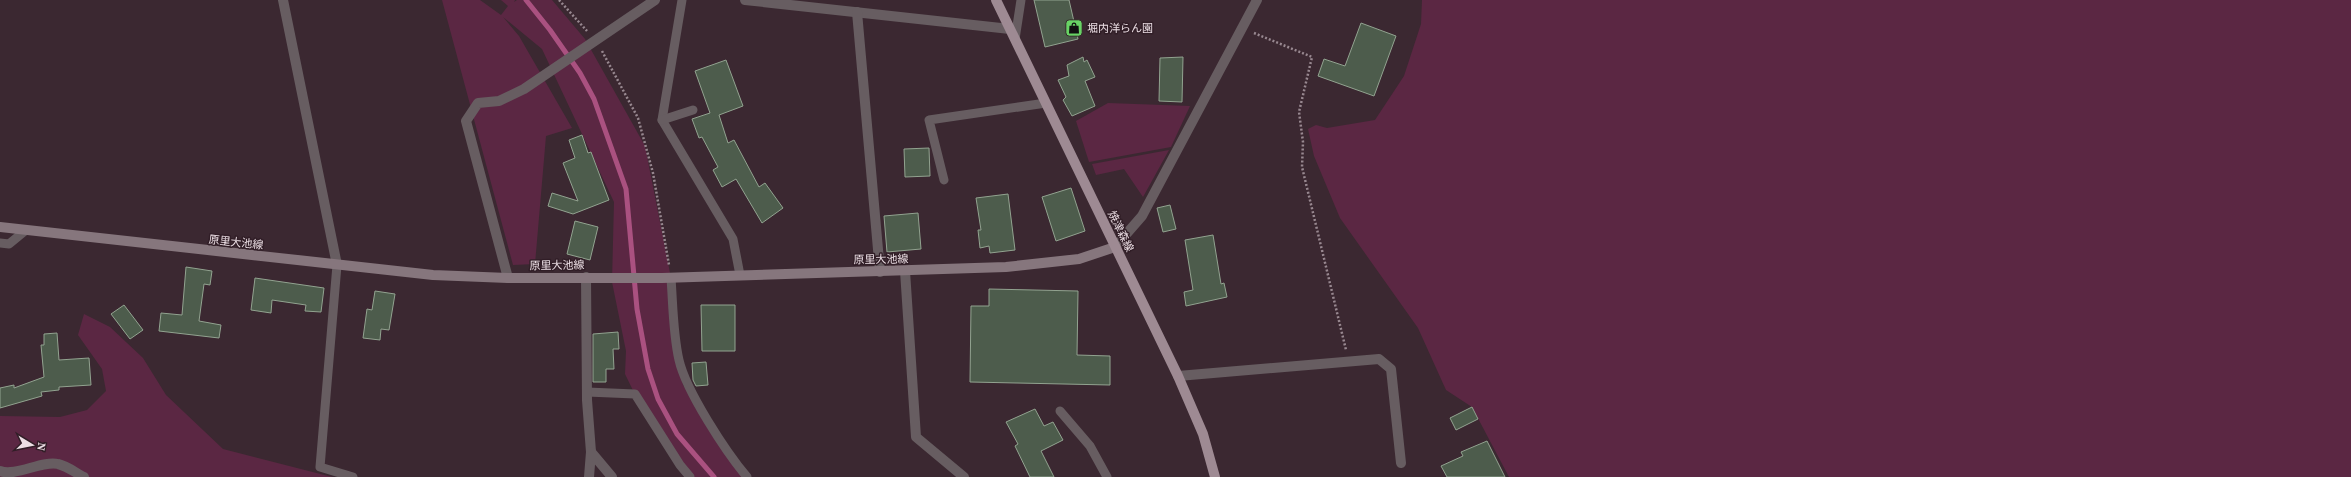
<svg xmlns="http://www.w3.org/2000/svg" width="2351" height="477" viewBox="0 0 2351 477" font-family="'Source Serif 4','Noto Sans JP',serif">
<rect width="100%" height="100%" fill="#3b2831"/>
<g fill="#5b2743">
<polygon points="442,0 480,0 501,15 508,6 501,0 515,0 514,2 517,0 552,0 585,39 645,146 670,273 683,385 749,477 690,477 646,417 625,374 626,351 612,282 614,202 542,49 503,17 519,36 572,128 546,136 535,264 513,265"/>
<polygon points="1422,0 2351,0 2351,477 1509,477 1472,407 1446,390 1418,328 1340,218 1314,156 1308,129 1316,125 1327,128 1375,120 1404,76 1421,24"/>
<polygon points="1108,103 1190,106 1171,147 1089,162 1076,121"/>
<polygon points="1169,150 1143,197 1124,169 1096,175 1092,164"/>
<polygon points="84,314 110,327 143,358 166,395 223,449 332,477 0,477 0,416 60,417 87,410 106,391 102,369 78,335"/>
</g>
<g fill="none" stroke-linecap="round" stroke-linejoin="round">
<polyline stroke="#aa5180" stroke-width="5" points="526,0 550,30 580,73 594,99 626,189 637,309 648,369 658,399 677,434 714,477"/>
</g>
<g fill="#4d5c4c" stroke="#92a390">
<polygon points="1034,0 1069,0 1078,39 1045,47"/>
<polygon points="1361,23 1396,36 1374,96 1318,76 1324,59 1345,66"/>
<polygon points="1083,57 1084,62 1087,60 1095,77 1085,81 1095,106 1072,116 1063,100 1066,97 1058,80 1069,76 1067,65"/>
<polygon points="1183,57 1182,102 1159,101 1160,58"/>
<polygon points="726,60 743,106 719,115 728,143 734,140 759,187 765,183 783,208 762,223 736,179 722,187 713,170 718,167 702,137 699,138 692,119 710,113 695,71"/>
<polygon points="582,135 588,153 591,152 609,200 573,214 548,206 552,193 578,201 563,163 575,158 569,140"/>
<polygon points="929,148 930,176 905,177 904,149"/>
<polygon points="1071,188 1085,231 1056,241 1042,197"/>
<polygon points="1008,194 1015,250 990,253 989,246 980,248 978,230 981,230 976,198"/>
<polygon points="1170,205 1176,229 1163,232 1157,208"/>
<polygon points="918,213 921,249 887,252 884,216"/>
<polygon points="575,221 598,227 590,260 567,254"/>
<polygon points="1213,235 1221,284 1224,283 1227,297 1186,306 1184,292 1193,290 1185,240"/>
<polygon points="186,267 212,271 210,285 204,284 199,321 221,325 219,338 159,331 161,313 182,315"/>
<polygon points="255,278 324,288 321,312 305,311 306,305 272,300 271,313 251,310"/>
<polygon points="989,289 1078,291 1077,355 1110,356 1110,385 970,382 971,306 989,306"/>
<polygon points="375,291 395,294 389,330 381,329 380,340 363,338 367,309 372,310"/>
<polygon points="124,305 143,330 130,339 111,314"/>
<polygon points="701,305 735,305 735,351 702,351"/>
<polygon points="618,332 619,349 613,349 614,369 606,369 606,382 593,382 593,334"/>
<polygon points="57,333 59,360 89,358 91,385 59,387 59,390 41,392 42,396 0,408 0,388 14,385 14,388 44,377 41,345 44,345 44,334"/>
<polygon points="706,362 708,385 696,386 693,380 692,363"/>
<polygon points="1472,407 1478,419 1456,430 1450,418"/>
<polygon points="1035,409 1044,426 1053,422 1063,440 1041,451 1054,477 1030,477 1015,446 1018,444 1006,422"/>
<polygon points="1487,441 1505,477 1447,477 1441,466 1463,456 1461,452"/>
</g>
<g fill="none" stroke-linecap="round" stroke-linejoin="round">
<g stroke="#988890" stroke-width="2.5" stroke-dasharray="2 2" stroke-linecap="butt">
<polyline points="559,0 587,31"/>
<polyline points="1254,33 1312,57 1299,112 1303,142 1302,167 1346,350"/>
<polyline points="602,51 638,118 653,173 669,265"/>
</g>
<g stroke="#675d61" stroke-width="9">
<polyline points="682,0 662,120 733,239 740,275"/>
<polyline points="1015,39 1021,0"/>
<polyline points="662,120 693,110"/>
<polyline points="944,180 929,120 1046,103"/>
<polyline points="0,243 9,244 26,230"/>
<polyline points="337,265 320,467 353,477"/>
<path d="M671,278C673,305 673,334 679,360C686,391 726,452 747,477"/>
<polyline points="587,392 635,394 680,465 690,477"/>
<polyline points="1060,411 1090,446 1107,477"/>
</g>
<g stroke="#675d61" stroke-width="10">
<polyline points="283,0 337,265"/>
<polyline points="745,0 1010,29"/>
<polyline points="857,12 880,272"/>
<polyline points="1115,247 1142,216 1257,0"/>
<polyline points="905,271 916,437 964,477"/>
<polyline points="586,277 587,400 591,452 589,477"/>
<polyline points="508,278 466,121 478,103 499,101 524,89 655,0"/>
<polyline points="1178,376 1379,359 1391,369 1401,463"/>
<polyline points="591,452 612,477"/>
<path d="M0,471C15,477 43,460 58,464C67,466 76,473 84,477"/>
</g>
<polyline stroke="#86767d" stroke-width="10" points="0,227 433,275 508,278 662,278 1006,267 1079,259 1115,247"/>
<polyline stroke="#9e8a93" stroke-width="10" points="996,0 1178,376 1203,434 1215,477"/>
</g>
<defs>
<symbol id="shop-square" viewBox="-11 -11 22 22"><rect x="-9" y="-9" width="18" height="18" rx="4" fill="#68d465" stroke="#311e27"/><path d="M-5-2.5h2.3a2.7 3.5 0 0 1 5.4 0H5L5.5 6h-11ZM-1.5-2.5h3a1.5 2.3 0 0 0-3 0Z" fill="#111"/></symbol>
</defs>
<g fill-rule="evenodd">
<use href="#shop-square" x="1064" y="18" width="20" height="20"/>
</g>
<g text-anchor="middle" stroke-width="3" stroke-linejoin="round" paint-order="stroke">
<g font-size="11" fill="#ecdfe5" stroke="#311e27" text-anchor="start">
<text x="1087" y="32">堀内洋らん園</text>
</g>
<g font-size="11" fill="#ecdfe5" stroke="#311e27">
<text transform="translate(1121 231) rotate(64)" y="4">焼津森線</text>
<text transform="translate(236 242) rotate(6)" y="4">原里大池線</text>
<text transform="translate(881 259) rotate(-1)" y="4">原里大池線</text>
<text transform="translate(557 265) rotate(-1)" y="4">原里大池線</text>
</g>
</g>
<g transform="translate(32 445) rotate(100)" stroke="#311e27" stroke-width="3" paint-order="stroke">
<path d="M0-3L7 15L0 10L-7 15Z" fill="#ecdfe5"/>
<text y="-6" font-size="11" font-weight="bold" text-anchor="middle" fill="#ecdfe5">N</text>
</g>
</svg>
